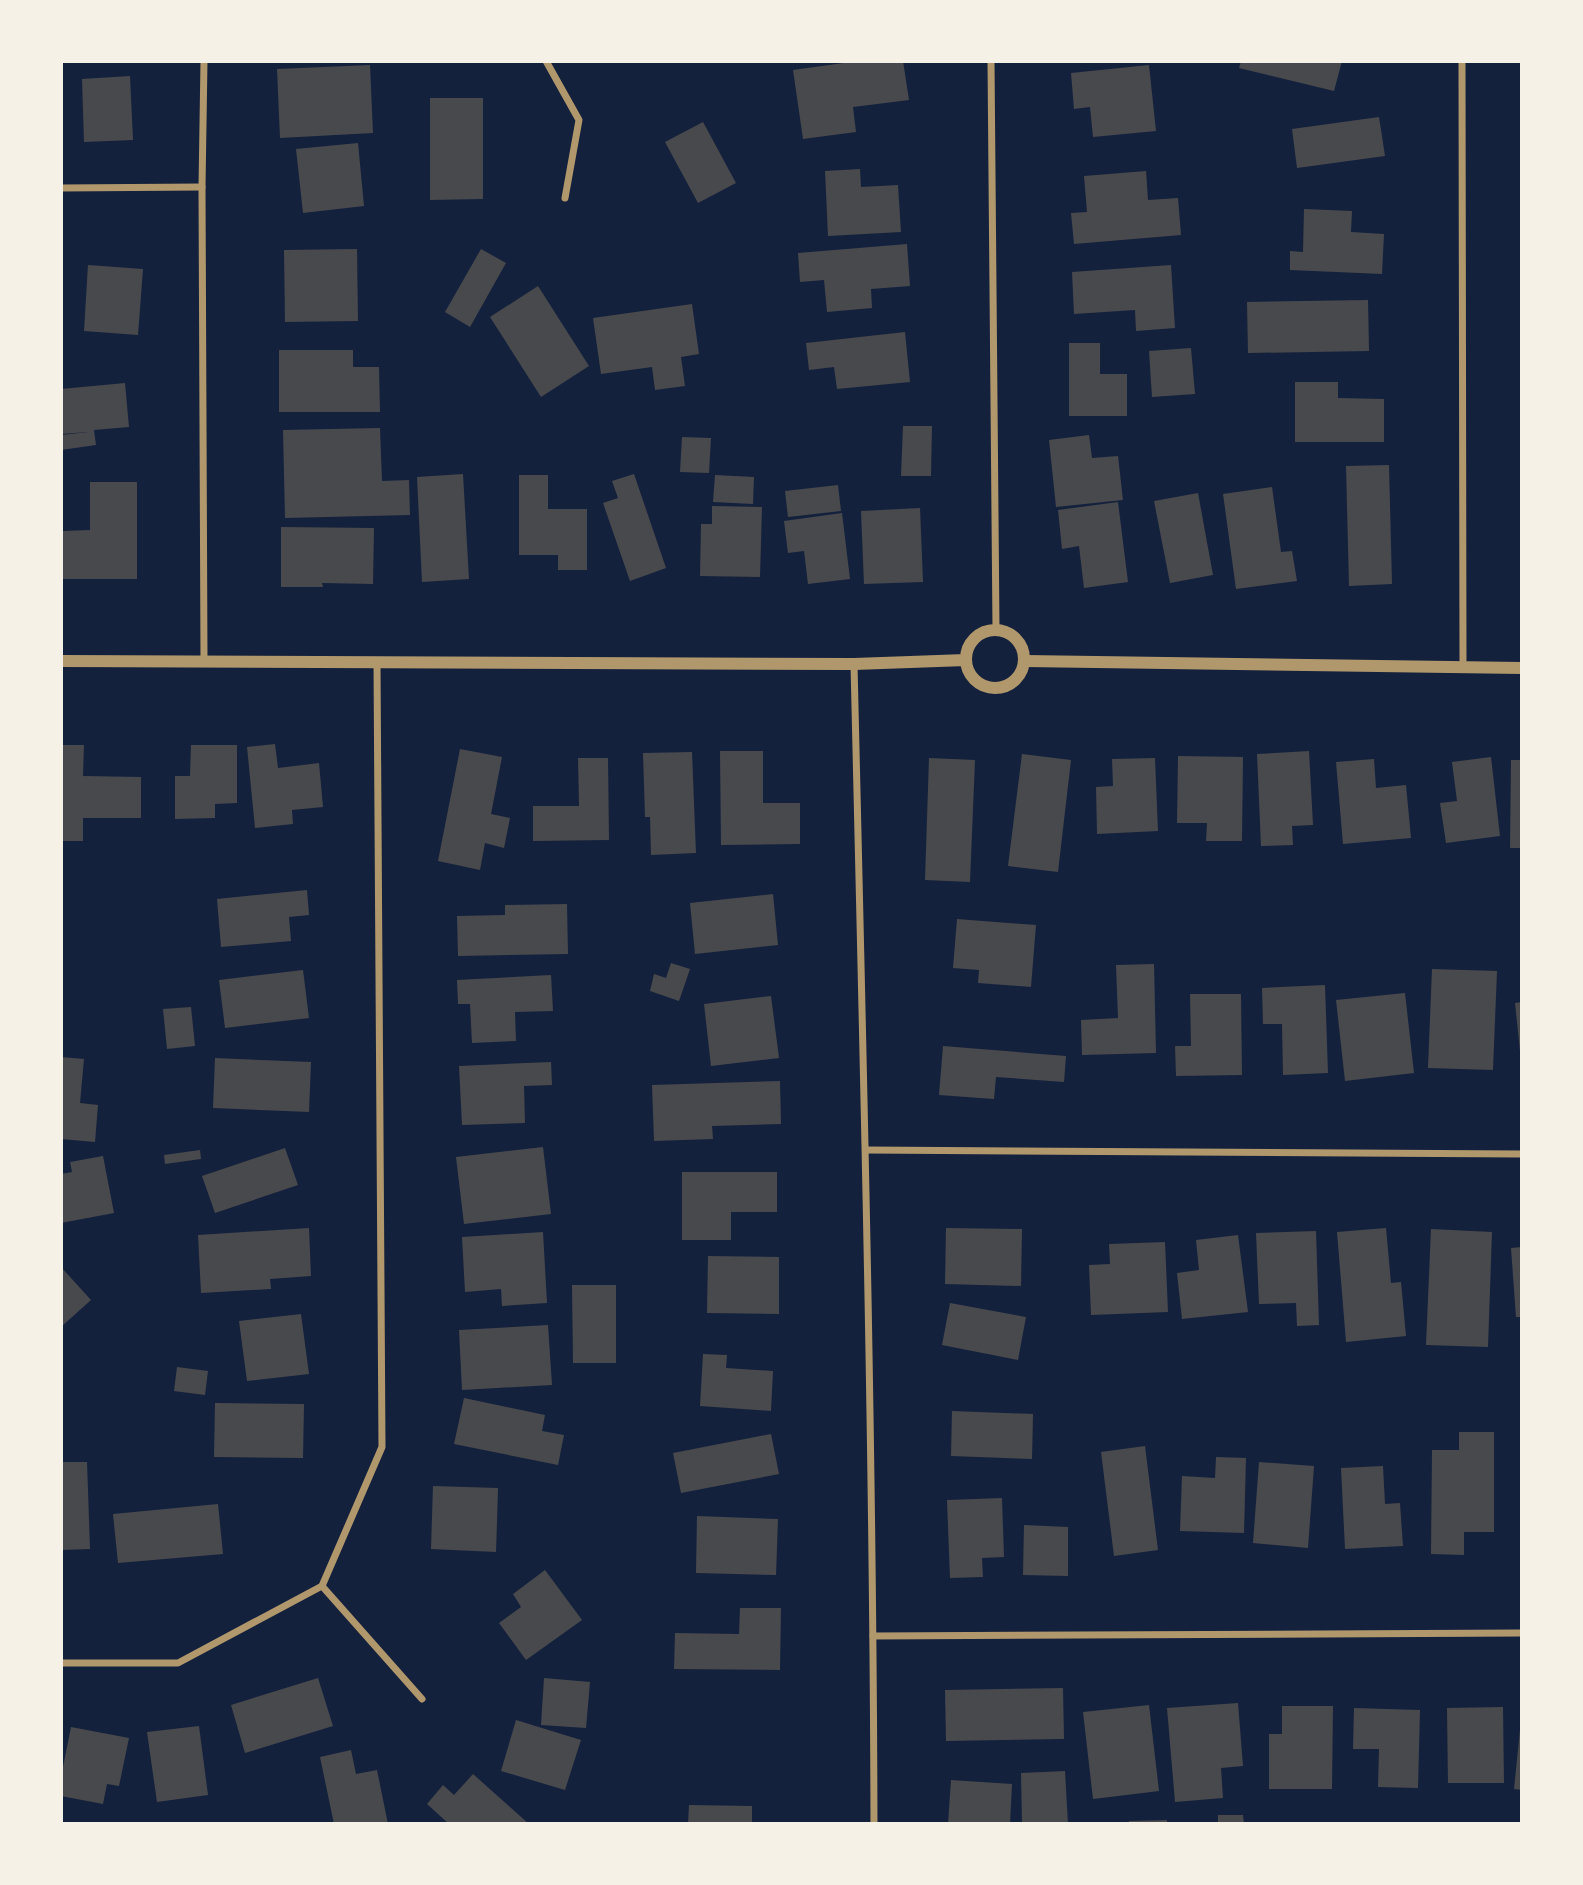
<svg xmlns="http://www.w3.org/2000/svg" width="1583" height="1885" viewBox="0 0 1583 1885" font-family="Arial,sans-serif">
<rect width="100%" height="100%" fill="#14213d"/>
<g fill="#48494c">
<polygon points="858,61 903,61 909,100 853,107 856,132 803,139 793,70"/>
<polygon points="1241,61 1342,61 1334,91 1239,68"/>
<polygon points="370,65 373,133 280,138 277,69"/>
<polygon points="1149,65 1156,131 1093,137 1090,107 1074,109 1071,73"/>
<polygon points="130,76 133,140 84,142 82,79"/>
<polygon points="430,98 483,98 483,199 430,200"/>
<polygon points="1379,117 1385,156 1297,168 1292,129"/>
<polygon points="703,122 736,183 698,203 665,142"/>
<polygon points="358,143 364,206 303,213 296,149"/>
<polygon points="860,169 861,187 898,185 901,232 828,236 825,171"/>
<polygon points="1146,171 1148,200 1178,198 1181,235 1074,244 1071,213 1087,212 1084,176"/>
<polygon points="1304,209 1352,211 1351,232 1384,234 1382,274 1290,270 1290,251 1303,252"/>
<polygon points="907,244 910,286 871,289 872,308 827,312 824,280 800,282 798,253"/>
<polygon points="357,249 358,321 285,322 284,250"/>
<polygon points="481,249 506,263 470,327 445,312"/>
<polygon points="88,265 143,269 138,335 84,331"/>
<polygon points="1171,265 1175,328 1136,331 1135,310 1074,314 1072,272"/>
<polygon points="538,286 589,366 541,397 490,317"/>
<polygon points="1368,300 1369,351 1248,353 1247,302"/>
<polygon points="692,304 699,354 681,357 685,386 655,390 652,367 601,374 593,318"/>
<polygon points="905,332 910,382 837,389 834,367 809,370 806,343"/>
<polygon points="1069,343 1100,343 1100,374 1127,374 1127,416 1069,416"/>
<polygon points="1191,348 1195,394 1152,397 1149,351"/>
<polygon points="279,350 353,350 353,367 379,367 380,412 279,412"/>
<polygon points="1295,382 1338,382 1338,398 1384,399 1384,442 1295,442"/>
<polygon points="125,383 129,427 94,430 96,445 61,450 61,435 88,432 61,434 61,389"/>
<polygon points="903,426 932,426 931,476 901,476"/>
<polygon points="380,428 382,481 409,480 410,515 285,518 283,430"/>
<polygon points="1089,435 1092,458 1118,456 1123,500 1056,507 1049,440"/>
<polygon points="682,437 711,438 709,473 680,472"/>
<polygon points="1389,465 1392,584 1349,586 1346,466"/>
<polygon points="463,474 469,579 422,582 417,477"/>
<polygon points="634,474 666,568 630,581 603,503 618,498 612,481"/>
<polygon points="519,475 548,475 548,509 587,509 587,570 558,570 558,555 519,555"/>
<polygon points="715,475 754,477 753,504 713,502"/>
<polygon points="90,482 137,482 137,579 63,579 63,531 90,530"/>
<polygon points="838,485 841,511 788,517 785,491"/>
<polygon points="1272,487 1281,552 1292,551 1297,581 1236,589 1223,494"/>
<polygon points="1198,493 1213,575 1170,583 1154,501"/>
<polygon points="1118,502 1128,582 1084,588 1079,546 1062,549 1058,510"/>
<polygon points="712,506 762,507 760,577 700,576 701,524 712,524"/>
<polygon points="920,508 923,582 864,584 861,511"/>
<polygon points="842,513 850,579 808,584 804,551 788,553 784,521"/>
<polygon points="281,527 374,528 373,584 322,583 323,587 281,587"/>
<polygon points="275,744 278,768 319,763 323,807 292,810 293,824 255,828 247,747"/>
<polygon points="61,745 84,745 83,776 141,777 141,818 83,818 83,841 61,841"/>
<polygon points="191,745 237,745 237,803 215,804 215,818 175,819 175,776 190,776"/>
<polygon points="460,749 502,757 491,814 510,818 504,848 485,843 480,870 438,861"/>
<polygon points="720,751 763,751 763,803 800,803 800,844 721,845"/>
<polygon points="1309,751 1313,825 1292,826 1293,845 1261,846 1257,754"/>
<polygon points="692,752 696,853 651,855 650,817 645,817 643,753"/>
<polygon points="1022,754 1071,760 1058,872 1008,866"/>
<polygon points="1178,756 1243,757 1242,841 1206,841 1207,823 1177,823"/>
<polygon points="1491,757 1500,836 1446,843 1440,803 1457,801 1452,762"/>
<polygon points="578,758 608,758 609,840 533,841 533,806 579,806"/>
<polygon points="929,758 975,760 970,882 925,880"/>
<polygon points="1155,758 1158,831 1097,834 1096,787 1113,786 1112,759"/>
<polygon points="1374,759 1376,788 1406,785 1411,838 1343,844 1336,762"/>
<polygon points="1511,760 1522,760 1522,848 1510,848"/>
<polygon points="307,890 309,915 289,917 291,941 221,947 217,899"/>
<polygon points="773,894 778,945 695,954 690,903"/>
<polygon points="567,904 568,954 458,956 457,916 505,915 505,905"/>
<polygon points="957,919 1036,925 1031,987 978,983 979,970 953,968"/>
<polygon points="671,963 690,969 679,1001 650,991 654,974 666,978"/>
<polygon points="1154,964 1156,1053 1082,1055 1081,1020 1118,1018 1116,965"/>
<polygon points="1432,969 1497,971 1493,1070 1428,1068"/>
<polygon points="303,970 309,1018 225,1028 219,980"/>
<polygon points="551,975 553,1011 515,1012 516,1041 472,1043 470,1004 458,1004 457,980"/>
<polygon points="1325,985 1328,1073 1283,1075 1282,1024 1263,1024 1262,988"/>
<polygon points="1405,993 1414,1073 1345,1081 1336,1000"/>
<polygon points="1190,994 1241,994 1242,1075 1176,1076 1175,1046 1191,1046"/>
<polygon points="771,996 779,1058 711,1066 704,1004"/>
<polygon points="1522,1002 1522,1051 1520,1051 1515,1003"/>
<polygon points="191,1007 195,1046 167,1049 163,1009"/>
<polygon points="943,1046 1066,1056 1064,1082 996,1077 994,1099 939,1095"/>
<polygon points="61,1057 84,1059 80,1103 98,1105 95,1142 61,1139"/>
<polygon points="215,1058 311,1062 309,1112 213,1108"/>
<polygon points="551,1062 552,1085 524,1086 525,1123 462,1125 459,1066"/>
<polygon points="780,1081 781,1124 712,1126 713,1139 654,1141 652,1085"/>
<polygon points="543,1147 551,1214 464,1224 456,1157"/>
<polygon points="285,1148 298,1185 215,1213 202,1176"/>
<polygon points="200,1150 201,1159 165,1164 164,1155"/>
<polygon points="103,1156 114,1213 61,1223 61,1174 72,1172 70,1162"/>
<polygon points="682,1172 777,1172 777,1212 731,1212 731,1240 682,1240"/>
<polygon points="309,1228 311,1276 270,1279 271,1289 201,1293 198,1235"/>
<polygon points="946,1228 1022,1229 1021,1286 945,1284"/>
<polygon points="1386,1228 1391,1283 1401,1282 1406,1336 1346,1342 1337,1232"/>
<polygon points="1431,1229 1492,1232 1488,1347 1426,1345"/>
<polygon points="1316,1231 1319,1325 1297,1326 1296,1303 1259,1304 1256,1233"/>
<polygon points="543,1232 547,1303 502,1306 501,1289 465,1292 462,1237"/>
<polygon points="1238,1235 1248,1312 1182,1319 1177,1273 1199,1270 1196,1240"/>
<polygon points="1165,1242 1168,1312 1091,1315 1089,1265 1110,1264 1109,1244"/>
<polygon points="1522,1247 1522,1317 1516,1317 1511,1248"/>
<polygon points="708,1256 779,1257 779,1314 707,1313"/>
<polygon points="61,1267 91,1300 61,1327"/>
<polygon points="572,1285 616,1285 616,1363 573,1363"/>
<polygon points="950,1303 1026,1317 1018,1360 942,1345"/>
<polygon points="301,1314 309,1374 247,1381 239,1321"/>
<polygon points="548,1325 552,1385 462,1390 459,1330"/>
<polygon points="703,1354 727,1355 726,1368 773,1371 771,1411 700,1406"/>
<polygon points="177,1367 208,1371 205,1395 174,1391"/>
<polygon points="464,1398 545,1415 542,1431 564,1435 558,1465 454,1444"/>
<polygon points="215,1403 304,1404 303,1458 214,1457"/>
<polygon points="952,1411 1033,1414 1032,1459 951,1456"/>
<polygon points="1459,1432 1494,1432 1494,1532 1464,1532 1464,1555 1431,1554 1432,1450 1459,1450"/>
<polygon points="771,1434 779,1474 681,1493 673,1453"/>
<polygon points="1145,1446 1158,1550 1114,1556 1101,1452"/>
<polygon points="1216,1457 1246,1458 1244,1533 1180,1531 1182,1476 1215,1478"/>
<polygon points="61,1462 87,1462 90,1549 61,1550"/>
<polygon points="1259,1462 1314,1466 1308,1548 1253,1543"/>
<polygon points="1383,1466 1385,1504 1400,1503 1403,1546 1345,1549 1341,1468"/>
<polygon points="433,1486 498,1488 496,1552 431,1549"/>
<polygon points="1002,1498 1004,1557 982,1558 983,1577 950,1578 947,1500"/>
<polygon points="218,1504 223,1554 118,1563 113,1514"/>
<polygon points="697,1516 778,1519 776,1575 696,1573"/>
<polygon points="1024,1525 1068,1527 1068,1576 1023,1575"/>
<polygon points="545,1570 582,1620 526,1660 499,1623 521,1607 513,1594"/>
<polygon points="740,1608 781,1608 780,1670 674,1669 675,1633 739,1634"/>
<polygon points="318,1678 333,1726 245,1753 231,1705"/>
<polygon points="544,1678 590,1682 586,1728 541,1725"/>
<polygon points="1063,1688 1064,1739 946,1741 945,1690"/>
<polygon points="1238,1703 1243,1766 1221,1768 1223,1798 1175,1802 1167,1708"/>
<polygon points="1149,1705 1159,1791 1093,1799 1083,1712"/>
<polygon points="1282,1706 1333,1706 1332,1789 1269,1789 1269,1734 1282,1734"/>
<polygon points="1503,1707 1504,1783 1448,1783 1447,1708"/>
<polygon points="1354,1708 1420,1710 1418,1788 1378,1787 1379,1749 1353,1749"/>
<polygon points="516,1720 581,1740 565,1790 501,1771"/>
<polygon points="199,1726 208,1795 157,1802 147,1732"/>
<polygon points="71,1727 129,1738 119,1786 107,1784 103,1804 61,1796 61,1777"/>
<polygon points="1520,1730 1522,1730 1522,1790 1514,1789"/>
<polygon points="351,1750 356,1774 377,1770 388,1824 334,1824 320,1757"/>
<polygon points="1065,1771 1068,1824 1022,1824 1021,1773"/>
<polygon points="473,1774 529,1824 449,1824 427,1804 443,1785 454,1795"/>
<polygon points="951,1780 1012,1784 1010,1824 948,1824"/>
<polygon points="689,1805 752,1806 752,1824 688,1824"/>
<polygon points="1218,1815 1243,1815 1244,1824 1218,1824"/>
<polygon points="1167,1820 1167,1824 1129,1824 1129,1821"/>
</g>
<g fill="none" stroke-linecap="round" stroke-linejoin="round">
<g stroke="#b1986c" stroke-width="7">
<polyline points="546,61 579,120 565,198"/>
<polyline points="991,61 996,629"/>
<polyline points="1462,61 1463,668"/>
<polyline points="61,188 202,187"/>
<polyline points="204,660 202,187 204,61"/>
<path d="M854,664C863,1050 873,1437 874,1824"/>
<polyline points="866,1150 1522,1154"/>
<polyline points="322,1586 422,1699"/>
<polyline points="873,1636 1522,1633"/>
<polyline points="61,1663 178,1663 322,1586 382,1447 377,662"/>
</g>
<g stroke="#b1986c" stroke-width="12">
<circle cx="995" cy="659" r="29"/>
<polyline points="61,661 854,664 966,660"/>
<polyline points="1025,661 1522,668"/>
</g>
</g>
<rect width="1583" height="1885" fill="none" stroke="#f6f1e7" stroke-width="126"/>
</svg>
